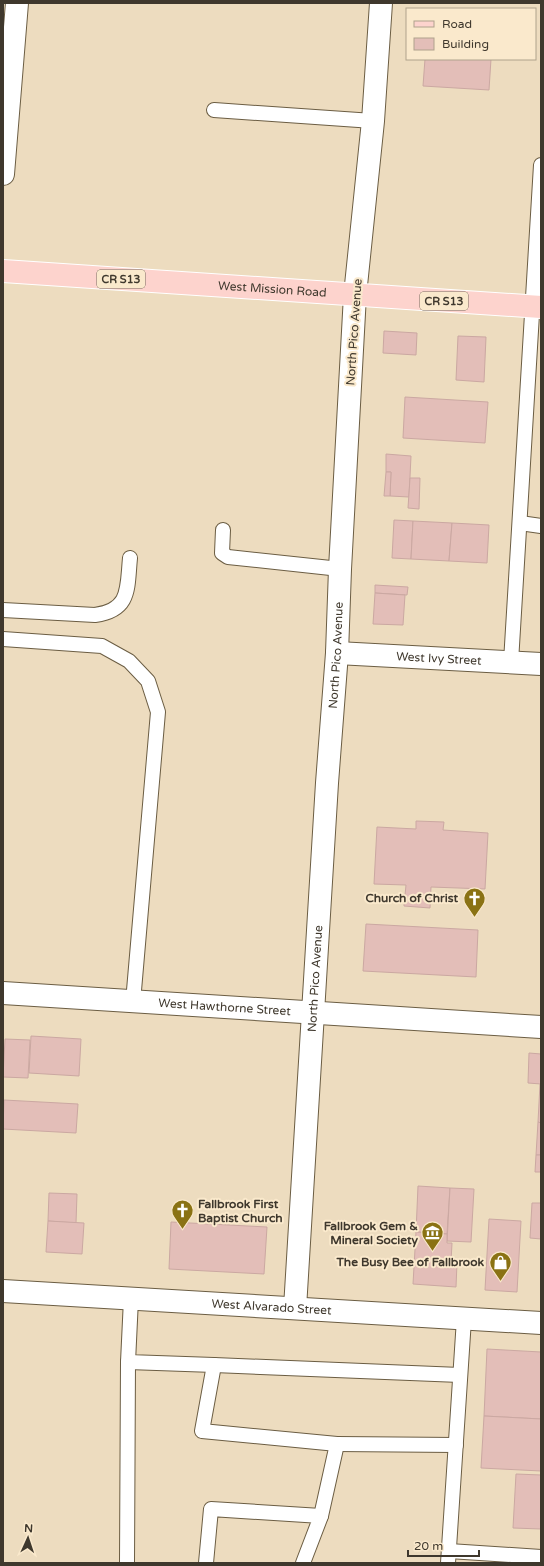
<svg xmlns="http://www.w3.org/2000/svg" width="544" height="1566" viewBox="0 0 544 1566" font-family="'Varela Round',sans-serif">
<rect width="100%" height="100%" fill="#eddcbf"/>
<g fill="#e3beb8" stroke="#cba8a2">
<polygon points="425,59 491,59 489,90 423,86"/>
<polygon points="384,331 417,333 416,355 383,353"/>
<polygon points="458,336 486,337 484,382 456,380"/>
<polygon points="405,397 488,402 485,443 403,438"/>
<polygon points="386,454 411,456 409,497 390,496 391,472 386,472"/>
<polygon points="386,472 391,472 390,496 384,496"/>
<polygon points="410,478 420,478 419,509 408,508"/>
<polygon points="394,520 413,521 411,559 392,558"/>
<polygon points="413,521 452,523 449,561 411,559"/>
<polygon points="452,523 489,525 487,563 449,561"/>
<polygon points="375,585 408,587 407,595 375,593"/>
<polygon points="375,593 405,595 403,625 373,624"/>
<polygon points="416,821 444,822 443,830 488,833 485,889 431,887 430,908 404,906 406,885 374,884 377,827 416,829"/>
<polygon points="366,924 478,930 476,977 363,971"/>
<polygon points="31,1036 81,1039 79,1076 29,1073"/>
<polygon points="5,1039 30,1040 28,1078 3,1077"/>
<polygon points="529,1053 541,1054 541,1084 528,1083"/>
<polygon points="540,1084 541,1084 541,1123 538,1122"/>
<polygon points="4,1100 78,1104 76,1133 3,1129"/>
<polygon points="538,1122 541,1123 541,1155 536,1155"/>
<polygon points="536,1155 541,1155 541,1172 535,1172"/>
<polygon points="418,1186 450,1188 447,1234 416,1232"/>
<polygon points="450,1188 474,1189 471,1242 447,1241"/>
<polygon points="49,1193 77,1194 76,1223 48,1221"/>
<polygon points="532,1203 541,1203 541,1239 530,1238"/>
<polygon points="489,1219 521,1221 517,1292 485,1290"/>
<polygon points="48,1221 84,1223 82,1254 46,1252"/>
<polygon points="171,1222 267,1227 264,1274 169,1269"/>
<polygon points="416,1232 447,1234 447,1243 452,1243 451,1262 457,1263 456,1287 413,1284"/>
<polygon points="487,1349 541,1352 541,1419 484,1416"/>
<polygon points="484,1416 541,1419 541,1471 481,1468"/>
<polygon points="516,1474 541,1475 541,1529 513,1528"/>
</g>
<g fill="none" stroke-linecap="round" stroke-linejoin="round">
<defs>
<g id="service">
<polyline points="214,110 373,121"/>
<polyline points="520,523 541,526"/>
<polyline points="223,530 222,553 228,557 340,569"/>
<path d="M3,610L95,615C131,610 127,588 130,558"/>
<polyline points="3,639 102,646 129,661 148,681 158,712 133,1002"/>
<polyline points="511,662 541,165"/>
<polyline points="131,1299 128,1362 214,1365 202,1431 337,1444 321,1516"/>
<polyline points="214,1365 460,1375"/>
<polyline points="337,1444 456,1445"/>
<polyline points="449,1551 541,1557"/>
<polyline points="127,1563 128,1362"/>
<polyline points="206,1563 211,1509 321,1516 303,1563"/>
<polyline points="448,1563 464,1319"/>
</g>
<g id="minor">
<path id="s1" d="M337,653L541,664"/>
<path id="s2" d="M3,993L541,1027"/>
</g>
<g id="tertiary">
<polyline points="3,174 17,3"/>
<path id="s3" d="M3,1291L541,1323"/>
<path id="s4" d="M295,1308L327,783L337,653L340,569L355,295"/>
</g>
<polyline id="secondary" points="355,295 373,121 381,3"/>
<g id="primary">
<path id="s5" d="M3,271L541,307"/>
</g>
</defs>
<use href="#service" stroke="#6b5d43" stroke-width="16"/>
<use href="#minor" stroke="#6b5d43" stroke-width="24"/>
<use href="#tertiary" stroke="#6b5d43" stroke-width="24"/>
<use href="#secondary" stroke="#6b5d43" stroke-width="24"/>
<use href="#primary" stroke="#fff" stroke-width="24"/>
<use href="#service" stroke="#fff" stroke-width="14"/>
<use href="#minor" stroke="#fff" stroke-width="22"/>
<use href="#tertiary" stroke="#fff" stroke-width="22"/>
<use href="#secondary" stroke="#fff" stroke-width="22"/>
<use href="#primary" stroke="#fdd3cd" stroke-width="22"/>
</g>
<defs>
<symbol id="church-pin" viewBox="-11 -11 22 30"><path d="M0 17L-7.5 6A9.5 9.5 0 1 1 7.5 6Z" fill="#8a7214" stroke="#fae9cc"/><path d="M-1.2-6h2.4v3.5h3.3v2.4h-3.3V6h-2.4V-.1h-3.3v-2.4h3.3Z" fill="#fff"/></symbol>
<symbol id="museum-pin" viewBox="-11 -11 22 30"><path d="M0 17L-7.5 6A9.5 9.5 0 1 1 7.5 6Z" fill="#8a7214" stroke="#fae9cc"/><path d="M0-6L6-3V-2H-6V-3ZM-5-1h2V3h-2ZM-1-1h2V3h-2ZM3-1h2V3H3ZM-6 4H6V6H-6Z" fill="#fff"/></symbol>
<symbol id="shop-pin" viewBox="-11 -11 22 30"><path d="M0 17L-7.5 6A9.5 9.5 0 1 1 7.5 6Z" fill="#8a7214" stroke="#fae9cc"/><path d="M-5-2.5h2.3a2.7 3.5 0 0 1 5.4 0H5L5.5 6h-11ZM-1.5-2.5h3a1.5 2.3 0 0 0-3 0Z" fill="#fff"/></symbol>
</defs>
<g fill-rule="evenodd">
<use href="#church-pin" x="462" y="886" width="25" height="34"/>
<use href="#church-pin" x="170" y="1198" width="25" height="34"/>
<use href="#museum-pin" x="420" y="1220" width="25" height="34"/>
<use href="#shop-pin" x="488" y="1250" width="25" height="34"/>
</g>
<g text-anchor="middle" stroke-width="4" stroke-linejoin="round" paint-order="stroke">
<g fill="#fae9cc" stroke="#776d5d" stroke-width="1">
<rect x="97" y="270" width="48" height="18" rx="3"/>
<rect x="420" y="292" width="48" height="18" rx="3"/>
</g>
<g font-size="11" font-weight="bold" fill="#3f382d">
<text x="121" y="283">CR S13</text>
<text x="444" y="305">CR S13</text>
</g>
<g font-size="12" fill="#3f382d" stroke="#fae9cc">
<text dy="4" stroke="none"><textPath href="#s5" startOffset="270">West Mission Road</textPath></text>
<text transform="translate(354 332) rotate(-86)" y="4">North Pico Avenue</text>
<text dy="4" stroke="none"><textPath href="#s4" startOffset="654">North Pico Avenue</textPath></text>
<text dy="4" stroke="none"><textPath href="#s1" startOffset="102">West Ivy Street</textPath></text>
<text dy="4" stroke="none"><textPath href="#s4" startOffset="330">North Pico Avenue</textPath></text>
<text dy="4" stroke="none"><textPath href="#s2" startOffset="222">West Hawthorne Street</textPath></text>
<text dy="4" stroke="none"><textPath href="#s3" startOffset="269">West Alvarado Street</textPath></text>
</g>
<g font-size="12" font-weight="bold" fill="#3f382d" stroke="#fae9cc" text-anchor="end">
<text x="458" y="902">Church of Christ</text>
<text x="198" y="1208" text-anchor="start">Fallbrook First<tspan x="198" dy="14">Baptist Church</tspan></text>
<text x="418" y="1230">Fallbrook Gem &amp;<tspan x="418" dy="14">Mineral Society</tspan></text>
<text x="484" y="1266">The Busy Bee of Fallbrook</text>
</g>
</g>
<rect width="544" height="1566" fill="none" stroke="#3f382d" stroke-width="8"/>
<rect x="406" y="8" width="130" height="52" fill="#fae9cc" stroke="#afa28c"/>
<rect x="414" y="21" width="20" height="6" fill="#fdd3cd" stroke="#afa28c"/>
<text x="442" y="28" font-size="12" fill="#3f382d">Road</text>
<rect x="414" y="38" width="20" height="12" fill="#e3beb8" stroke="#afa28c"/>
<text x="442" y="48" font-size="12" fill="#3f382d">Building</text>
<g transform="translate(28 1538) rotate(3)" stroke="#fae9cc" stroke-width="3" paint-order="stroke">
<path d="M0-3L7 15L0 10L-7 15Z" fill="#3f382d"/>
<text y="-6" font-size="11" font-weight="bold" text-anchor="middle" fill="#3f382d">N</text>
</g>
<path d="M408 1550v6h71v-6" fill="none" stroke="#3f382d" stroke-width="2"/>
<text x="414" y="1550" font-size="12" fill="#3f382d" stroke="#fae9cc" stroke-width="3" paint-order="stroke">20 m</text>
</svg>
